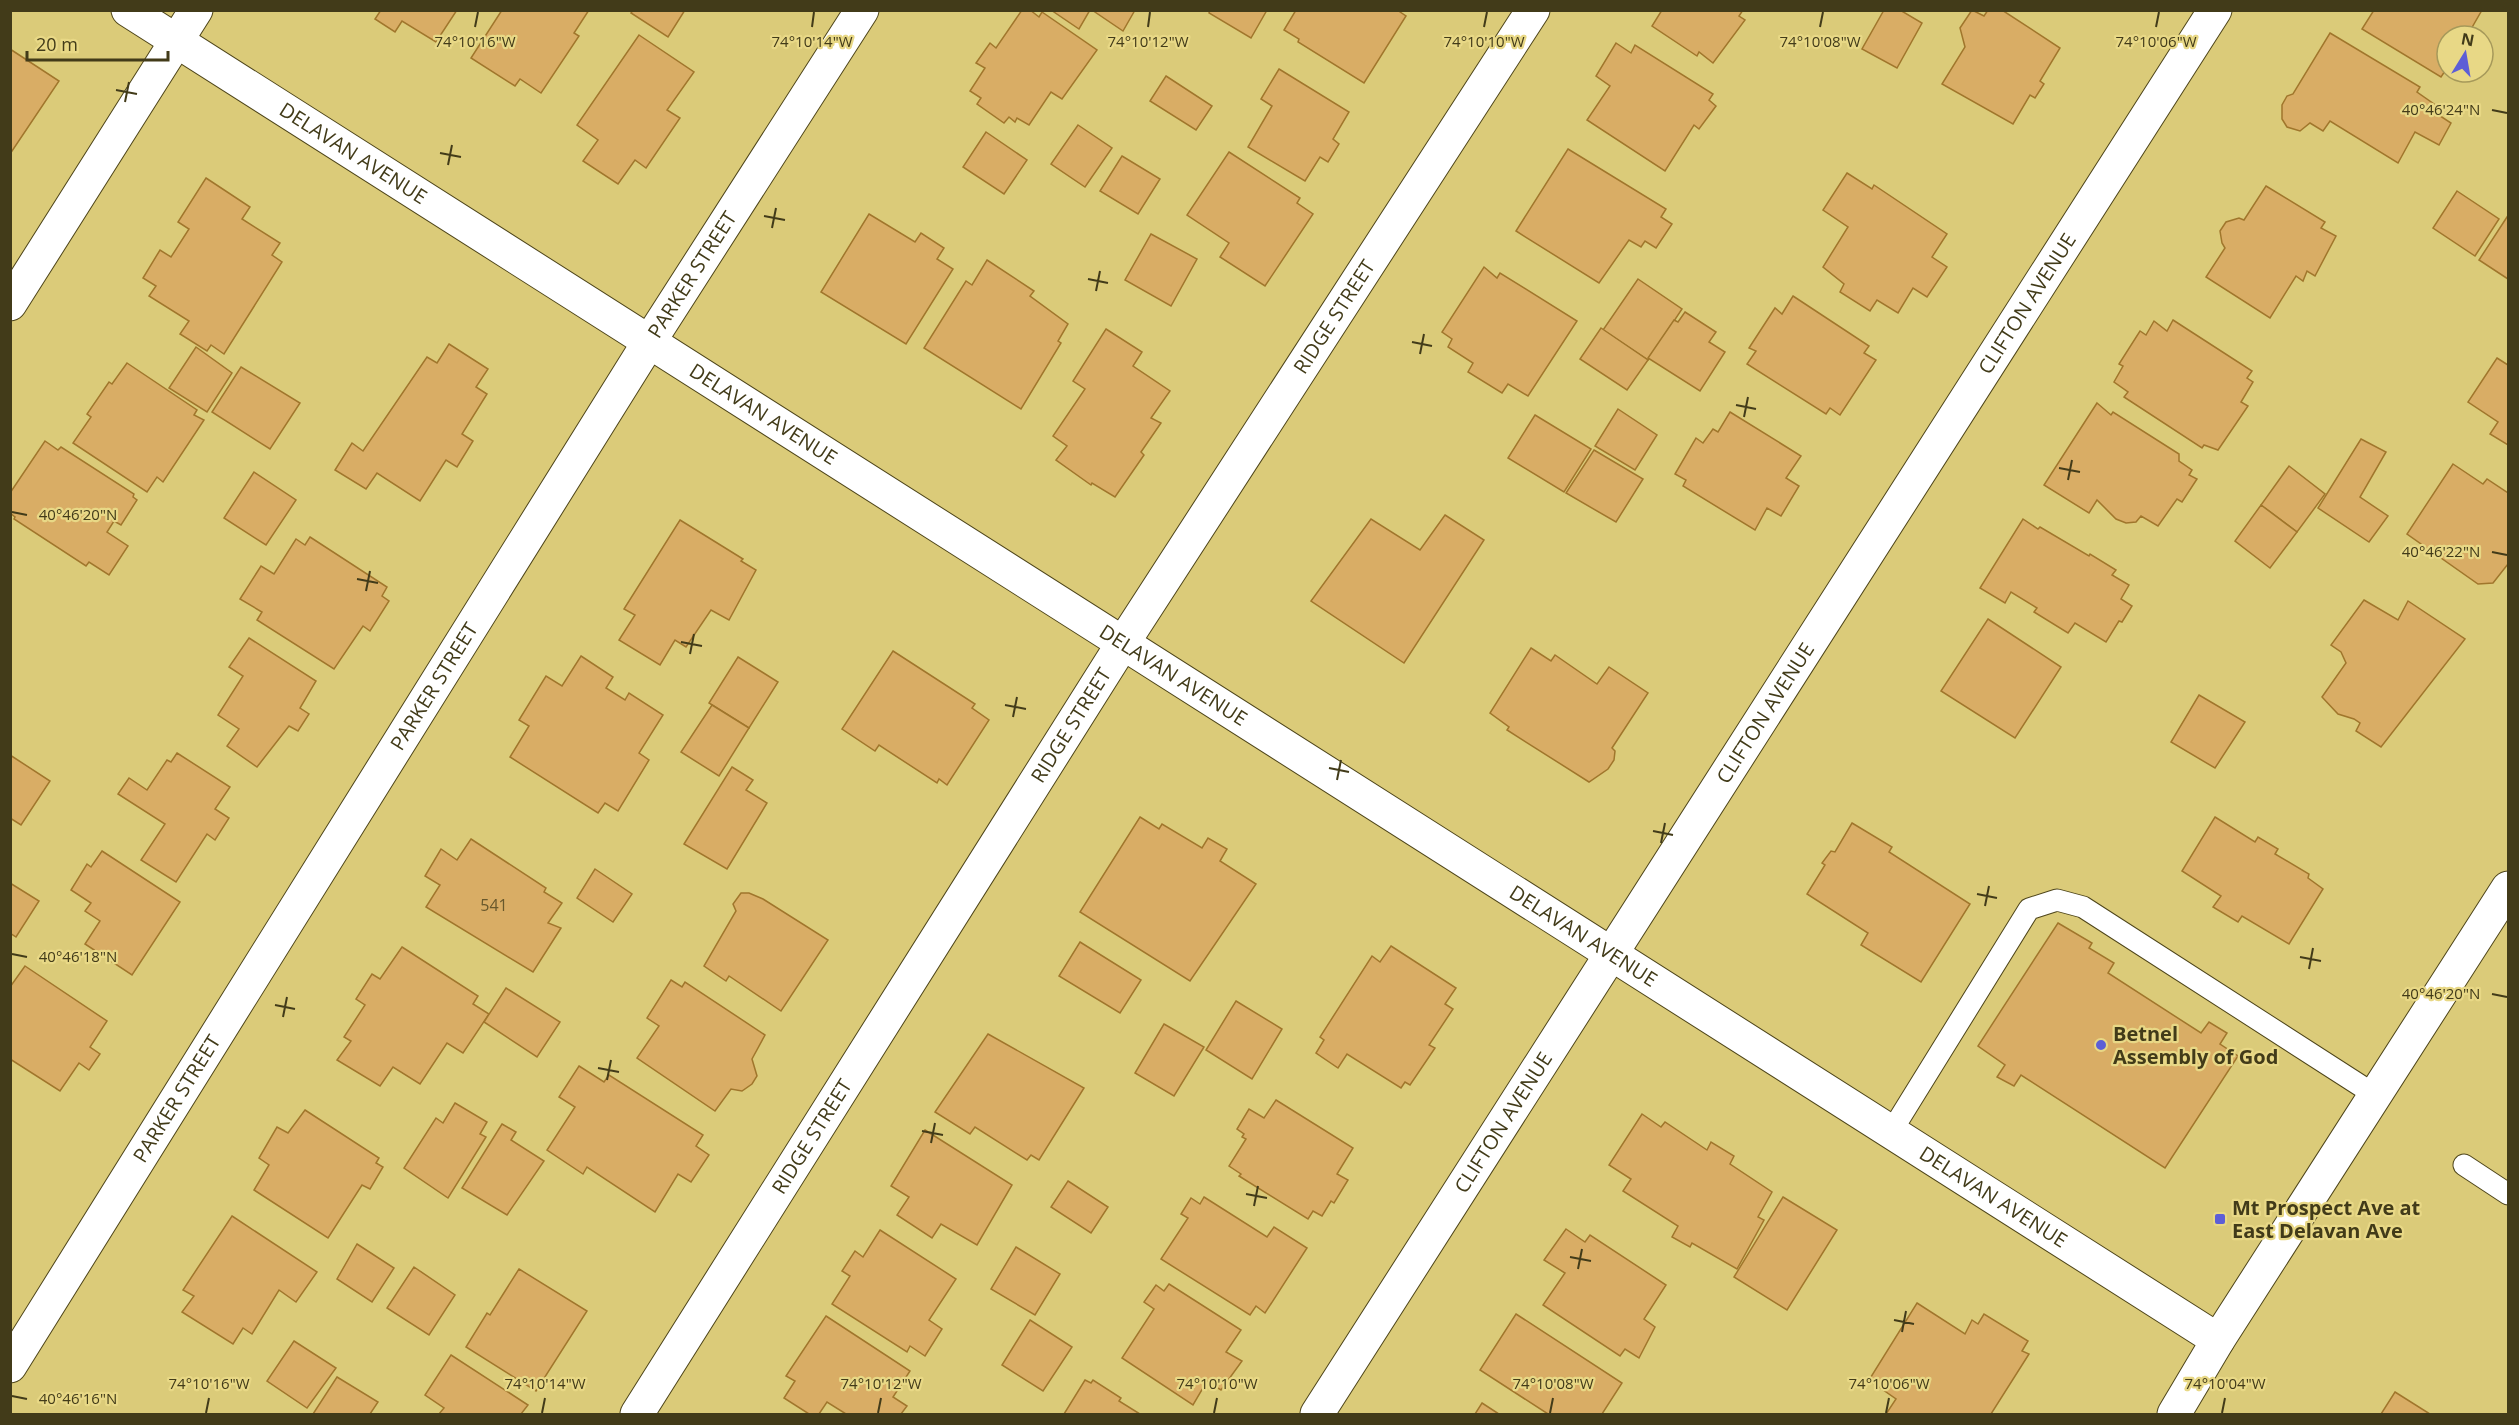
<svg xmlns="http://www.w3.org/2000/svg" width="2519" height="1425" viewBox="0 0 2519 1425" font-family="'Open Sans',sans-serif">
<rect width="100%" height="100%" fill="#dbcb79"/>
<g fill="#d9ad65" stroke="#a0762c" stroke-width="1.5">
<polygon points="381,10 457,10 436,42 402,21 395,32 375,19"/>
<polygon points="502,10 589,10 574,33 579,36 541,93 520,79 515,86 471,58"/>
<polygon points="633,10 685,10 668,37 631,13"/>
<polygon points="1022,10 1030,10 1039,17 1042,12 1097,50 1062,99 1051,92 1029,125 1017,118 1015,122 1009,117 1004,123 977,104 981,98 970,91 985,68 976,63 990,43 996,48"/>
<polygon points="1051,10 1090,10 1079,29"/>
<polygon points="1092,10 1135,10 1123,31"/>
<polygon points="1210,10 1267,10 1251,38 1209,13"/>
<polygon points="1296,10 1397,10 1406,16 1364,83 1298,42 1299,39 1284,30"/>
<polygon points="1662,10 1743,10 1739,16 1745,20 1713,63 1699,52 1697,56 1652,26"/>
<polygon points="1884,10 1900,10 1922,23 1897,68 1862,49"/>
<polygon points="1972,10 1984,16 1988,10 2002,10 2060,48 2040,81 2044,84 2035,98 2030,95 2013,124 1942,84 1965,47 1960,28"/>
<polygon points="2374,10 2482,10 2467,36 2447,36 2447,68 2441,77 2362,29"/>
<polygon points="2330,33 2420,87 2417,92 2434,104 2431,110 2451,123 2439,145 2415,132 2398,163 2330,121 2323,131 2310,123 2300,131 2287,127 2282,119 2282,105 2287,96 2293,94"/>
<polygon points="639,35 694,72 667,110 680,118 646,168 635,160 618,184 583,161 598,140 577,125"/>
<polygon points="1616,43 1631,53 1635,45 1713,94 1709,100 1716,106 1699,129 1694,125 1665,171 1587,120 1610,86 1596,76"/>
<polygon points="10,49 59,81 10,154"/>
<polygon points="1279,69 1349,112 1333,139 1339,144 1328,162 1320,157 1305,181 1248,147 1272,106 1261,99"/>
<polygon points="1166,76 1212,106 1196,130 1150,101"/>
<polygon points="1078,125 1112,148 1085,187 1051,164"/>
<polygon points="986,132 1027,160 1004,194 963,167"/>
<polygon points="1568,149 1666,209 1661,217 1672,224 1656,248 1645,241 1641,247 1629,240 1599,283 1516,231"/>
<polygon points="1229,152 1300,198 1297,203 1313,214 1265,286 1220,257 1229,243 1187,215"/>
<polygon points="1122,156 1160,179 1138,214 1100,191"/>
<polygon points="1847,173 1872,189 1874,185 1947,234 1932,257 1947,267 1927,297 1913,288 1898,313 1877,300 1870,311 1840,292 1844,284 1823,267 1848,227 1823,210"/>
<polygon points="206,178 250,207 242,219 280,243 272,255 282,262 224,354 211,345 207,351 180,334 189,321 149,296 156,286 143,278 160,250 171,257 189,229 178,222"/>
<polygon points="2266,186 2325,222 2321,228 2336,236 2315,276 2307,271 2303,281 2296,276 2270,318 2206,277 2225,248 2222,243 2220,231 2226,222 2239,218 2244,220"/>
<polygon points="2457,191 2499,219 2475,256 2433,228"/>
<polygon points="869,214 915,242 921,233 944,248 937,259 953,269 906,344 821,292"/>
<polygon points="2507,217 2508,218 2508,279 2479,260"/>
<polygon points="1151,234 1197,259 1171,306 1125,280"/>
<polygon points="987,260 1034,291 1030,296 1068,324 1058,341 1061,343 1021,409 924,348 966,281 972,285"/>
<polygon points="1484,267 1497,278 1500,273 1577,321 1528,396 1508,384 1502,393 1468,372 1473,363 1448,347 1452,339 1442,332"/>
<polygon points="1638,279 1682,309 1648,360 1603,330"/>
<polygon points="1793,296 1869,346 1864,353 1876,360 1840,415 1830,408 1826,414 1747,364 1756,351 1749,348 1775,308 1782,314"/>
<polygon points="1685,312 1716,332 1709,342 1725,352 1700,391 1648,358 1674,320 1678,322"/>
<polygon points="2173,320 2252,371 2247,378 2253,382 2241,402 2248,406 2218,450 2204,445 2202,448 2124,397 2128,392 2114,382 2123,366 2119,364 2140,331 2146,335 2154,321 2167,331"/>
<polygon points="1601,328 1648,360 1627,390 1580,359"/>
<polygon points="1106,329 1142,352 1133,366 1170,391 1151,418 1161,423 1141,452 1144,455 1115,497 1092,483 1091,485 1056,460 1067,446 1053,436 1085,389 1073,381"/>
<polygon points="449,344 488,369 476,387 487,394 462,434 473,441 457,467 446,460 420,501 377,473 366,489 335,470 352,443 363,451 427,357 437,363"/>
<polygon points="196,347 232,373 207,412 169,388"/>
<polygon points="2497,358 2508,365 2508,445 2490,434 2498,422 2468,402"/>
<polygon points="127,363 197,410 194,415 204,420 163,482 157,477 147,492 73,443 91,417 87,414 109,382 112,384"/>
<polygon points="241,367 300,403 270,449 212,412"/>
<polygon points="2097,403 2111,415 2113,412 2179,454 2179,461 2192,470 2189,475 2197,479 2182,502 2177,499 2158,526 2141,516 2136,522 2126,523 2116,519 2097,500 2089,513 2044,485"/>
<polygon points="1618,409 1657,435 1635,470 1595,446"/>
<polygon points="1730,412 1801,456 1786,478 1799,486 1781,516 1767,508 1755,530 1683,486 1686,480 1675,474 1696,438 1703,443 1713,429 1718,432"/>
<polygon points="1535,415 1591,449 1564,492 1508,458"/>
<polygon points="2361,439 2386,452 2360,497 2388,516 2369,542 2318,508"/>
<polygon points="45,441 58,450 61,447 134,494 133,497 137,500 121,525 114,521 107,532 128,546 109,575 89,562 86,566 14,519 15,517 10,513 10,493"/>
<polygon points="1594,450 1643,479 1616,522 1566,493"/>
<polygon points="2453,464 2483,484 2487,479 2508,493 2508,564 2493,583 2478,584 2407,534"/>
<polygon points="2289,466 2325,494 2297,532 2261,505"/>
<polygon points="254,472 296,500 266,545 224,518"/>
<polygon points="2261,505 2297,532 2270,568 2235,541"/>
<polygon points="1445,515 1484,540 1404,663 1311,601 1371,519 1420,550"/>
<polygon points="2023,519 2038,529 2040,527 2089,556 2090,554 2116,570 2112,575 2129,585 2121,599 2132,606 2122,622 2119,621 2106,642 2075,623 2068,633 2034,612 2037,608 2011,592 2005,603 1980,588"/>
<polygon points="680,520 743,559 741,561 756,570 729,620 711,610 686,647 675,640 660,665 619,640 635,615 624,609"/>
<polygon points="310,537 387,587 382,596 389,601 370,631 363,626 334,669 257,620 262,612 240,599 261,566 274,574 296,539 305,545"/>
<polygon points="2364,600 2398,620 2408,601 2465,639 2381,747 2356,731 2360,723 2354,719 2338,714 2322,697 2346,663 2341,652 2331,645"/>
<polygon points="1988,619 2061,667 2015,738 1941,691"/>
<polygon points="249,638 316,681 300,708 309,714 298,731 289,726 257,767 227,746 239,729 218,715 243,676 229,667"/>
<polygon points="1531,648 1551,661 1555,655 1597,684 1609,667 1648,693 1612,748 1615,751 1614,760 1608,769 1589,782 1507,730 1509,727 1490,713"/>
<polygon points="893,651 975,704 972,708 989,720 947,785 939,779 937,783 879,745 875,751 842,729"/>
<polygon points="581,656 613,677 606,688 625,700 629,693 663,715 639,753 649,760 618,811 605,803 598,813 510,757 529,726 519,720 546,676 562,686"/>
<polygon points="738,657 778,682 749,728 709,703"/>
<polygon points="2199,695 2245,722 2215,768 2171,742"/>
<polygon points="712,705 749,728 719,776 681,752"/>
<polygon points="177,753 230,787 215,809 229,818 215,840 207,834 176,882 141,860 165,824 118,794 129,778 147,790 167,760 171,762"/>
<polygon points="10,755 50,781 21,825 10,818"/>
<polygon points="732,767 753,780 746,790 767,803 727,869 684,844"/>
<polygon points="1140,817 1159,829 1162,824 1202,848 1208,838 1227,849 1220,861 1256,884 1190,981 1080,912"/>
<polygon points="2215,817 2255,842 2258,837 2278,849 2275,854 2309,874 2308,878 2323,889 2289,944 2242,916 2238,922 2213,907 2221,896 2182,871"/>
<polygon points="1852,823 1892,847 1889,852 1970,904 1921,982 1861,945 1868,933 1807,894 1825,865 1822,863 1831,851 1835,852"/>
<polygon points="471,839 546,888 544,892 562,903 548,923 561,928 533,972 426,907 440,885 425,876 441,849 457,860"/>
<polygon points="102,851 180,902 132,975 85,944 100,921 85,911 91,903 71,890 87,864 91,867"/>
<polygon points="595,869 632,894 613,922 577,898"/>
<polygon points="10,883 39,901 16,937 10,933"/>
<polygon points="741,893 749,893 763,899 828,940 781,1011 729,976 726,981 704,966 736,911 733,904"/>
<polygon points="2058,923 2092,943 2089,948 2114,963 2108,973 2201,1033 2209,1022 2227,1033 2220,1044 2238,1056 2165,1168 2021,1075 2014,1086 1997,1077 2005,1065 1978,1046"/>
<polygon points="1080,942 1141,980 1120,1013 1059,976"/>
<polygon points="1391,946 1456,988 1445,1004 1453,1009 1429,1045 1435,1048 1410,1085 1405,1082 1401,1088 1347,1054 1338,1068 1316,1053 1324,1040 1320,1037 1372,956 1380,962"/>
<polygon points="402,947 478,996 473,1004 489,1014 463,1053 447,1043 420,1084 393,1067 380,1086 337,1060 351,1041 344,1037 365,1005 356,999 372,974 380,979"/>
<polygon points="25,966 107,1021 90,1047 100,1054 89,1070 79,1063 60,1091 10,1059 10,987"/>
<polygon points="671,980 682,987 685,982 765,1035 752,1059 757,1076 752,1084 742,1091 731,1089 715,1111 637,1058 659,1026 647,1018"/>
<polygon points="506,988 560,1022 537,1057 484,1022"/>
<polygon points="1236,1001 1282,1029 1252,1079 1206,1050"/>
<polygon points="1164,1024 1204,1047 1174,1096 1135,1073"/>
<polygon points="988,1034 1084,1088 1039,1160 1031,1155 1027,1160 975,1127 970,1134 935,1112"/>
<polygon points="579,1066 604,1082 609,1075 703,1135 696,1146 709,1155 691,1182 678,1174 655,1212 587,1167 583,1174 547,1150 575,1107 559,1097"/>
<polygon points="1276,1100 1353,1148 1337,1174 1348,1180 1334,1203 1331,1201 1322,1216 1313,1211 1308,1219 1239,1176 1241,1174 1229,1166 1246,1139 1242,1137 1244,1134 1237,1129 1249,1109 1264,1118"/>
<polygon points="455,1103 487,1122 480,1134 486,1137 448,1198 404,1168 436,1118 443,1123"/>
<polygon points="305,1110 379,1158 376,1163 383,1167 370,1189 362,1185 328,1238 254,1190 269,1165 259,1158 277,1127 288,1133"/>
<polygon points="1642,1114 1661,1127 1665,1122 1707,1150 1711,1142 1734,1156 1730,1164 1772,1192 1758,1217 1764,1220 1737,1269 1692,1243 1690,1247 1672,1237 1678,1226 1623,1191 1631,1179 1609,1165"/>
<polygon points="502,1124 516,1132 511,1140 544,1161 507,1215 462,1188"/>
<polygon points="925,1130 1012,1185 977,1245 941,1224 932,1238 897,1215 909,1197 891,1186"/>
<polygon points="1068,1181 1108,1207 1091,1233 1051,1207"/>
<polygon points="1204,1197 1267,1237 1274,1227 1307,1248 1265,1313 1256,1306 1250,1315 1161,1259 1188,1218 1181,1214 1191,1198 1200,1204"/>
<polygon points="1783,1197 1837,1230 1787,1310 1734,1277"/>
<polygon points="232,1216 317,1272 296,1302 279,1290 252,1334 243,1328 233,1344 182,1312 194,1296 183,1290"/>
<polygon points="1566,1229 1585,1242 1590,1235 1666,1285 1644,1319 1655,1327 1639,1358 1625,1349 1620,1356 1543,1305 1565,1273 1544,1260"/>
<polygon points="880,1230 956,1279 929,1320 942,1329 925,1356 910,1346 907,1352 832,1304 850,1276 842,1271 855,1251 863,1257"/>
<polygon points="357,1244 394,1268 372,1302 337,1279"/>
<polygon points="1016,1247 1060,1274 1035,1315 991,1289"/>
<polygon points="414,1267 455,1295 429,1335 387,1308"/>
<polygon points="519,1269 587,1311 536,1391 466,1347 487,1313 490,1315"/>
<polygon points="1169,1284 1241,1330 1226,1352 1242,1361 1221,1390 1207,1381 1193,1405 1122,1358 1154,1309 1144,1302 1156,1285 1164,1291"/>
<polygon points="1917,1303 1965,1334 1972,1320 1978,1324 1984,1314 2028,1341 2022,1351 2029,1354 1991,1414 1886,1414 1896,1399 1869,1380"/>
<polygon points="1516,1314 1622,1383 1602,1414 1548,1414 1480,1370"/>
<polygon points="826,1316 910,1371 893,1397 907,1406 901,1414 846,1414 827,1402 819,1414 809,1414 784,1398 795,1381 786,1376"/>
<polygon points="1030,1320 1072,1347 1043,1391 1002,1365"/>
<polygon points="294,1341 336,1368 307,1408 267,1381"/>
<polygon points="451,1355 528,1405 521,1414 439,1414 444,1408 425,1395"/>
<polygon points="337,1377 378,1402 370,1414 313,1414"/>
<polygon points="1085,1380 1091,1383 1093,1380 1121,1398 1119,1401 1140,1414 1064,1414"/>
<polygon points="2395,1392 2430,1414 2381,1414"/>
<polygon points="1482,1403 1499,1414 1475,1414"/>
</g>
<g fill="none" stroke-linecap="round" stroke-linejoin="round">
<defs>
<g id="lane">
<polyline points="1891,1132 2029,909 2057,900 2083,907 2375,1095"/>
<polyline points="2464,1165 2508,1194"/>
</g>
<g id="street">
<path id="s1" d="M128,10L2218,1340"/>
<polyline points="10,304 196,10"/>
<path id="s2" d="M10,1366L649,342L862,10"/>
<path id="s3" d="M637,1414L1123,643L1533,10"/>
</g>
<g id="secondary">
<path id="s4" d="M1317,1414L2215,10"/>
<polyline points="2174,1414 2218,1340 2508,888"/>
</g>
</defs>
<use href="#lane" stroke="#4e451a" stroke-width="23"/>
<use href="#street" stroke="#4e451a" stroke-width="35"/>
<use href="#secondary" stroke="#4e451a" stroke-width="35"/>
<use href="#lane" stroke="#fff" stroke-width="21"/>
<use href="#street" stroke="#fff" stroke-width="33"/>
<use href="#secondary" stroke="#fff" stroke-width="33"/>
</g>
<path fill="none" stroke="#423b19" stroke-width="2" d="M475,27L478,12M812,27L814,12M1148,27L1150,12M1484,27L1487,12M1820,27L1823,12M2156,27L2159,12M116,90L137,94M125,102L129,82M2492,110L2507,113M440,153L461,157M448,165L452,145M764,216L785,220M772,228L776,208M1088,279L1108,283M1096,291L1100,271M1412,342L1432,346M1420,354L1424,334M1736,405L1756,409M1744,417L1748,397M2059,468L2080,472M2068,480L2072,460M12,512L27,515M2492,552L2507,555M357,579L378,583M366,591L370,571M681,642L702,646M690,654L694,634M1005,705L1026,709M1013,717L1017,697M1329,768L1349,772M1337,780L1341,760M1653,831L1673,835M1661,843L1665,823M1977,894L1997,898M1985,906L1989,886M12,954L27,957M2300,957L2321,961M2309,969L2313,948M2492,994L2507,997M275,1005L295,1009M283,1017L287,997M598,1068L619,1072M607,1080L611,1060M922,1131L943,1135M931,1143L935,1123M1246,1194L1267,1198M1254,1206L1258,1186M1570,1257L1591,1261M1578,1269L1582,1249M1894,1320L1914,1324M1902,1332L1906,1311M12,1396L27,1399M206,1413L209,1398M542,1413L545,1398M878,1413L881,1398M1214,1413L1217,1398M1550,1413L1553,1398M1886,1413L1889,1398M2222,1413L2225,1398"/>
<g fill="#5d5ed6" stroke="#e8d886" stroke-width="2">
<circle cx="2101" cy="1045" r="6"/>
<rect x="2214" y="1213" width="12" height="12" rx="3"/>
</g>
<g text-anchor="middle" stroke-width="4.5" stroke-linejoin="round" paint-order="stroke">
<g font-size="16" fill="#68582c">
<text x="494" y="911">541</text>
</g>
<g font-size="20" fill="#423b19" stroke="#e8d886">
<text dy="7" stroke="none"><textPath href="#s1" startOffset="267">DELAVAN AVENUE</textPath></text>
<text dy="7" stroke="none"><textPath href="#s2" startOffset="1287">PARKER STREET</textPath></text>
<text dy="7" stroke="none"><textPath href="#s4" startOffset="1318">CLIFTON AVENUE</textPath></text>
<text dy="7" stroke="none"><textPath href="#s3" startOffset="1300">RIDGE STREET</textPath></text>
<text dy="7" stroke="none"><textPath href="#s1" startOffset="753">DELAVAN AVENUE</textPath></text>
<text dy="7" stroke="none"><textPath href="#s1" startOffset="1239">DELAVAN AVENUE</textPath></text>
<text dy="7" stroke="none"><textPath href="#s2" startOffset="801">PARKER STREET</textPath></text>
<text dy="7" stroke="none"><textPath href="#s4" startOffset="832">CLIFTON AVENUE</textPath></text>
<text dy="7" stroke="none"><textPath href="#s3" startOffset="814">RIDGE STREET</textPath></text>
<text dy="7" stroke="none"><textPath href="#s1" startOffset="1725">DELAVAN AVENUE</textPath></text>
<text dy="7" stroke="none"><textPath href="#s2" startOffset="315">PARKER STREET</textPath></text>
<text dy="7" stroke="none"><textPath href="#s4" startOffset="346">CLIFTON AVENUE</textPath></text>
<text dy="7" stroke="none"><textPath href="#s3" startOffset="328">RIDGE STREET</textPath></text>
<text dy="7" stroke="none"><textPath href="#s1" startOffset="2211">DELAVAN AVENUE</textPath></text>
</g>
<g font-size="20" font-weight="bold" fill="#423b19" stroke="#e8d886" text-anchor="start">
<text x="2113" y="1041">Betnel<tspan x="2113" dy="23">Assembly of God</tspan></text>
<text x="2232" y="1215">Mt Prospect Ave at<tspan x="2232" dy="23">East Delavan Ave</tspan></text>
</g>
</g>
<g font-size="15" text-anchor="middle" fill="#423b19" stroke="#e8d886" stroke-width="4.5" stroke-linejoin="round" paint-order="stroke">
<text x="475" y="47">74°10'16"W</text>
<text x="812" y="47">74°10'14"W</text>
<text x="1148" y="47">74°10'12"W</text>
<text x="1484" y="47">74°10'10"W</text>
<text x="1820" y="47">74°10'08"W</text>
<text x="2156" y="47">74°10'06"W</text>
<text x="2441" y="115">40°46'24"N</text>
<text x="78" y="520">40°46'20"N</text>
<text x="2441" y="557">40°46'22"N</text>
<text x="78" y="962">40°46'18"N</text>
<text x="2441" y="999">40°46'20"N</text>
<text x="209" y="1389">74°10'16"W</text>
<text x="545" y="1389">74°10'14"W</text>
<text x="881" y="1389">74°10'12"W</text>
<text x="1217" y="1389">74°10'10"W</text>
<text x="1553" y="1389">74°10'08"W</text>
<text x="1889" y="1389">74°10'06"W</text>
<text x="2225" y="1389">74°10'04"W</text>
<text x="78" y="1404">40°46'16"N</text>
</g>
<rect width="2519" height="1425" fill="none" stroke="#423b19" stroke-width="24"/>
<g transform="translate(2465 54) rotate(11)"><circle r="28" fill="#e8d886" stroke="#a6995a" stroke-width="1.5"/>
<path d="M0-4.5L10 22L0 15L-10 22Z" fill="#5d5ed6"/>
<text y="-9" font-size="16" font-weight="bold" text-anchor="middle" fill="#423b19">N</text>
</g>
<path d="M27 51v9h141v-9" fill="none" stroke="#423b19" stroke-width="3"/>
<text x="36" y="51" font-size="18" fill="#423b19" stroke="#e8d886" stroke-width="4.5" paint-order="stroke">20 m</text>
</svg>
